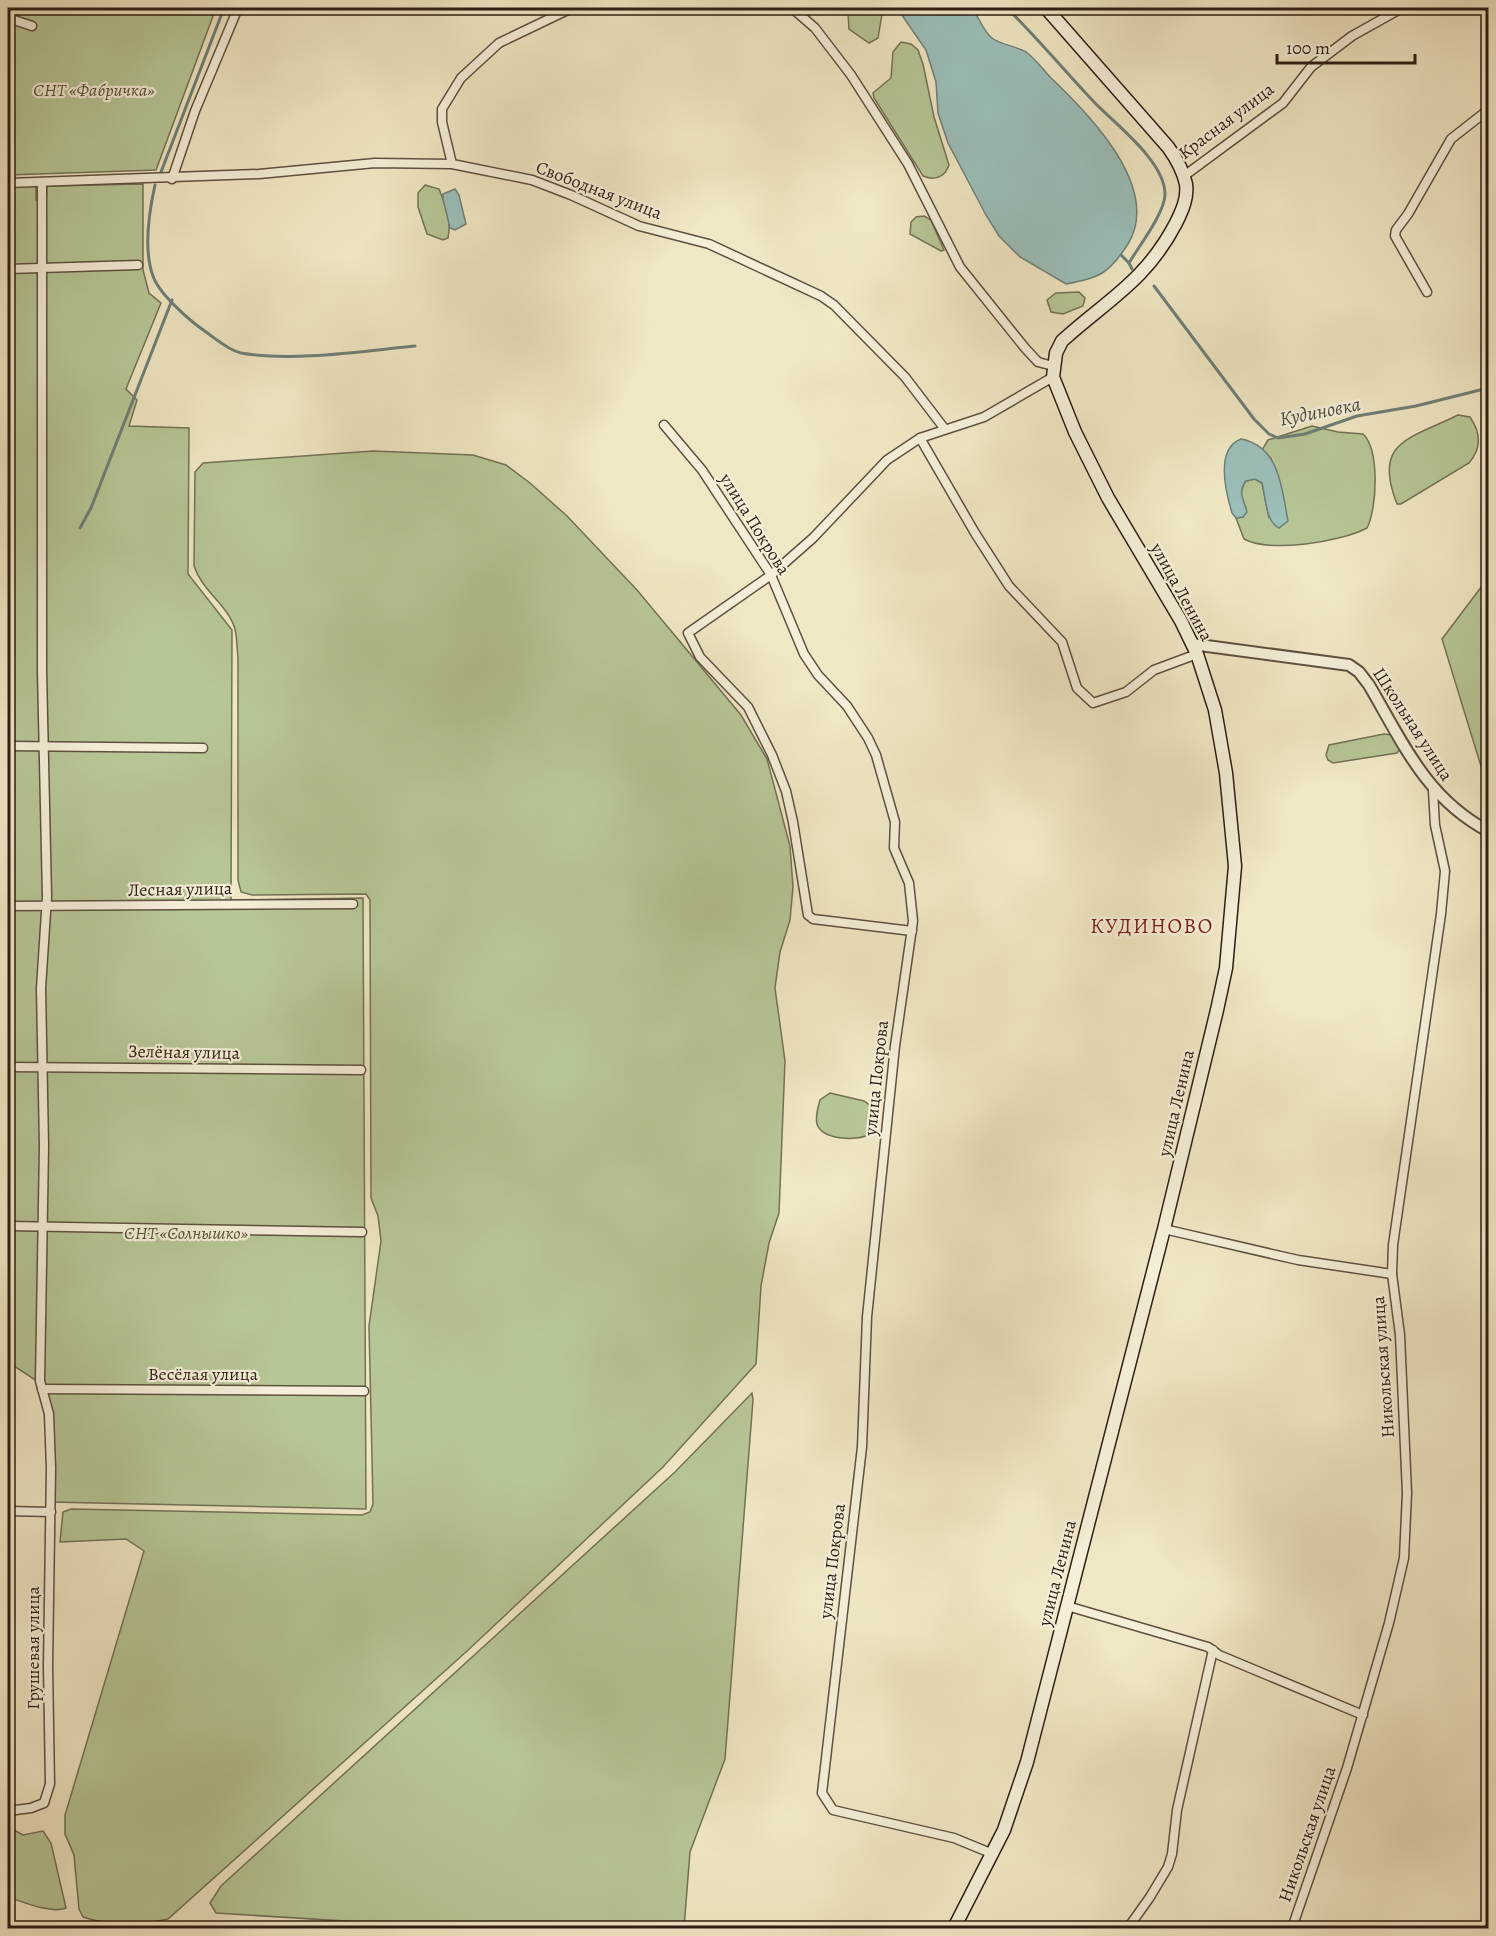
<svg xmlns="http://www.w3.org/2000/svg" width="1496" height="1936" viewBox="0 0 1496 1936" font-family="Alegreya,serif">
<rect width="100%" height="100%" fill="#f0e7c4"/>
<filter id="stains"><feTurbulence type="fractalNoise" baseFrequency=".00333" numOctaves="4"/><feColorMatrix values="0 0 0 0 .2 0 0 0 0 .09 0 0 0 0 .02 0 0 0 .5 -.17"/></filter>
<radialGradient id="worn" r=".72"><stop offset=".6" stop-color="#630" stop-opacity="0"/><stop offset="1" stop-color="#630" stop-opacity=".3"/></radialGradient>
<g fill="#b7c696" stroke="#727255" stroke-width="1.5">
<polygon points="8,8 216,8 156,170 8,175"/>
<polygon points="853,8 883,8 878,38 869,43 849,29 848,14"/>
<path d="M901,42L911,44L918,50L923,64L934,117L949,165C945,177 935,181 923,176L874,98L873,93L891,78L893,52Z"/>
<polygon points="143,184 143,270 149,293 161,303 126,389 137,400 129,426 189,428 188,574 232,630 231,900 363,898 366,1509 50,1502 47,1413 37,1381 8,1362 8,187 36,186 36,200 46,200 47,186"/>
<path d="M425,185L439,189C445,204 452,221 448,238L443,240L427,234L418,207V193Z"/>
<polygon points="924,216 931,220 944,250 941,251 910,234 911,222 916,217"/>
<polygon points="1079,292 1085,298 1083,306 1063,314 1051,312 1047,300 1056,293"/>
<path d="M1458,415L1470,417C1481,433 1482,448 1469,463L1401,504H1397C1372,441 1410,439 1458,415Z"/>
<path d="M1312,426L1338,432L1363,434C1380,450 1377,509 1367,528C1341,542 1270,553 1244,539L1236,518L1243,517L1246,508C1241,498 1239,490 1246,481L1255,479L1262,483L1269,518L1271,458L1262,450L1268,440Z"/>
<path d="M373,451L473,455L506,465L530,483L567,516L637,590L741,715L767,759L790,846L793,887L790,920L780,952L775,988L785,1061L779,1213L769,1243L761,1286L756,1364L663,1467L466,1652L168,1919C142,1925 108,1926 83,1917L79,1909L74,1855L65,1834V1815L144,1551L126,1539L60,1542L63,1512L71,1509L362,1515L370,1512L373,1504L369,1326L381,1241L378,1216L371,1198L370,900L366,894L252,895L241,892L238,880V658C237,649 237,638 235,629C228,605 202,591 194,566L195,472L203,463Z"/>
<polygon points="1488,578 1488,789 1442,639"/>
<polygon points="1384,734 1392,735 1400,749 1397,753 1333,763 1328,760 1326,755 1329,745"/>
<path d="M830,1093L864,1101L871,1106L875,1122L868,1135C856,1141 822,1140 817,1124C815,1116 818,1107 820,1100Z"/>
<polygon points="752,1393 753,1400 725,1759 690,1852 684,1928 456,1928 216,1913 210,1903 221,1886 675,1472"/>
<path d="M8,1827L23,1835L43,1831L51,1843L66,1908C51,1914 23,1902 8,1897Z"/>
</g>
<g fill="#9bbfba" stroke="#6f7f78" stroke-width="1.5">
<path d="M897,8H972C978,16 984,32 992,38C1001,45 1016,46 1026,52C1035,58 1043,70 1051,78C1089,114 1162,188 1128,244C1108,275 1100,277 1066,284L1020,257L999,236L986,215L948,143L938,113L936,82L926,50Z"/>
<polygon points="455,189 459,195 466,224 455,230 450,228 443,199 443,194"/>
<path d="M1241,439C1280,446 1282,490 1288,521L1279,528C1265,521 1266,497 1262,483L1255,479L1246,481C1237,492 1244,500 1247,512L1243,517L1236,518L1232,513C1226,493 1215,449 1241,439Z"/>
</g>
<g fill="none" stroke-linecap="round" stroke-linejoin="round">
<g stroke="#6f7f78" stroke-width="3">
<path d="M1007,8C1037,38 1065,71 1094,102C1115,124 1166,162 1165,195C1164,214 1139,246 1129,263L1132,269"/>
<polyline points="161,172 224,8"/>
<path d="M155,185C149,212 143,249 153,276C159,294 190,321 206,332C216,339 228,350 241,353C292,362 363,351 415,346"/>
<polyline points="1121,255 1129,263"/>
<polyline points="1154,286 1254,419 1269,434 1278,438 1305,434 1357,416 1416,406 1488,388"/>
<polyline points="80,528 91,508 172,300"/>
</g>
<defs>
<g id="minor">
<polyline points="792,8 815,28 851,75 908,164 960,267 1025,348 1038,362 1053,366"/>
<polyline points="8,18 32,26"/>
<polyline points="452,164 442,122 442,109 461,78 499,43 572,8"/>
<polyline points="1184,176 1283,103 1311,67 1352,36 1402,8"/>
<polyline points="172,179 195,111 238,8"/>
<polyline points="8,183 259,174 375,163 452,164 532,180 571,195 639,226 709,244 821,296 834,305 905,377 944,428"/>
<polyline points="8,269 138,265"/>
<polyline points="1427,292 1395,236 1396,230 1408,214 1451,139 1488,110"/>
<polyline points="664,425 702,470 771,575 804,654 818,675 847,706 868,738 876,755 895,822 894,848 909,883 913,921 895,1046 867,1317 862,1447 822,1793 833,1810 954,1838 993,1854"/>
<polyline points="920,438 975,533 1009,586 1062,642 1077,688 1093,703 1126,692 1154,670 1197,654"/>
<polyline points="8,746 203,748"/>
<polyline points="8,906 353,904"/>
<polyline points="912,931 813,919 808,915 793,822 786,791 772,755 748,707 700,657 688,633 771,575 813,538 887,460 920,438 984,417 1053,377"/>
<polyline points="8,1067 361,1070"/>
<polyline points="8,1226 362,1232"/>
<polyline points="1164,1229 1298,1260 1392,1274"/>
<polyline points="42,1389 364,1391"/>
<polyline points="8,1511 51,1512"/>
<polyline points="1067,1606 1208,1647 1219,1655 1363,1715"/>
<polyline points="8,1811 31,1808 44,1803 50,1784 48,1666 51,1468 49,1414 40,1381 44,1146 41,988 47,897 42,671 42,182"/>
<polyline points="1128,1928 1150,1897 1168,1867 1172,1854 1177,1810 1213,1650"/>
<polyline points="1292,1928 1347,1768 1389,1623 1404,1558 1407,1493 1400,1335 1392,1274 1393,1245 1441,914 1445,871 1435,825 1433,791"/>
</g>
<path id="tertiary" d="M1192,644L1349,665L1359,672L1369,685C1403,743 1426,798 1488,831"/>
<path id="secondary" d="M954,1928L1004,1830L1027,1762L1164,1229L1217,1010L1226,968L1235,866L1226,773L1215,710L1197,654L1181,621L1108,498L1075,432L1053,377L1056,353L1062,341C1107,300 1146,281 1176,223C1182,211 1188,198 1186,184C1183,170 1176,158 1168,147L1046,8"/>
</defs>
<use href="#minor" stroke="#5e5040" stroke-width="11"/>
<use href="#tertiary" stroke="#5e5040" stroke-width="14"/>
<use href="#secondary" stroke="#2d1e14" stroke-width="15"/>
<use href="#minor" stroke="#f5efd9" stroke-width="8"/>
<use href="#tertiary" stroke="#f5efd9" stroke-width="10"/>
<use href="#secondary" stroke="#f5efd9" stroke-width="12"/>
</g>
<g text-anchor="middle" stroke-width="4.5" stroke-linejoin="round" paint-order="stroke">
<g font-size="18" font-style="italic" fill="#56503b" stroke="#f5efd9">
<text x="94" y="96">СНТ «Фабричка»</text>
<text x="186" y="1239">СНТ «Солнышко»</text>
</g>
<g font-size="18" fill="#2d1e14" stroke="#f5efd9">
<text transform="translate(1226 121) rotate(-37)" y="6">Красная улица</text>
<text transform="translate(599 190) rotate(21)" y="6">Свободная улица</text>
<text transform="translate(755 524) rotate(58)" y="6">улица Покрова</text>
<text transform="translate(1182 592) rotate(61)" y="6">улица Ленина</text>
<text transform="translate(1413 724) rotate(57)" y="6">Школьная улица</text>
<text transform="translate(180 889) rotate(-1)" y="6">Лесная улица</text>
<text transform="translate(184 1052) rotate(1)" y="6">Зелёная улица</text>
<text transform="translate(876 1078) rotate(-84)" y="6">улица Покрова</text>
<text transform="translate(1176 1103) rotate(-77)" y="6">улица Ленина</text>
<text transform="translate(1383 1367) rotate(-94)" y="6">Никольская улица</text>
<text x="203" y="1380">Весёлая улица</text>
<text transform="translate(832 1561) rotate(-83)" y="6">улица Покрова</text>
<text transform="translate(1057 1573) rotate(-76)" y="6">улица Ленина</text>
<text transform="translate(33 1648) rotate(-90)" y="6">Грушевая улица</text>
<text transform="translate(1307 1834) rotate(-71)" y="6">Никольская улица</text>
</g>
<g font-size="20" font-style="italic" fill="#4e4e46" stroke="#f5efd9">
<text transform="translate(1320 411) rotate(-11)" y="7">Кудиновка</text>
</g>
<g font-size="21" letter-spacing="1.5" fill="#7a1f14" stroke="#f5efd9">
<text x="1152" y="933">КУДИНОВО</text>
</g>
</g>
<rect width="1496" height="1936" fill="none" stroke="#f0e7c4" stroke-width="30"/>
<rect x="9" y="9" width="1478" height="1918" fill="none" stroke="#2d1e14" stroke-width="3"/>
<rect x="15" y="15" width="1466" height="1906" fill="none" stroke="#2d1e14" stroke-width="1.5"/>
<path d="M1277 54v9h138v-9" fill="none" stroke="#2d1e14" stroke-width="3"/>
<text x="1286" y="54" font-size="18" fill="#2d1e14" stroke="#f5efd9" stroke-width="4.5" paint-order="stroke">100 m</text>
<rect width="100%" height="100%" filter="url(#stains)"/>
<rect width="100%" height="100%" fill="url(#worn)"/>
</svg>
